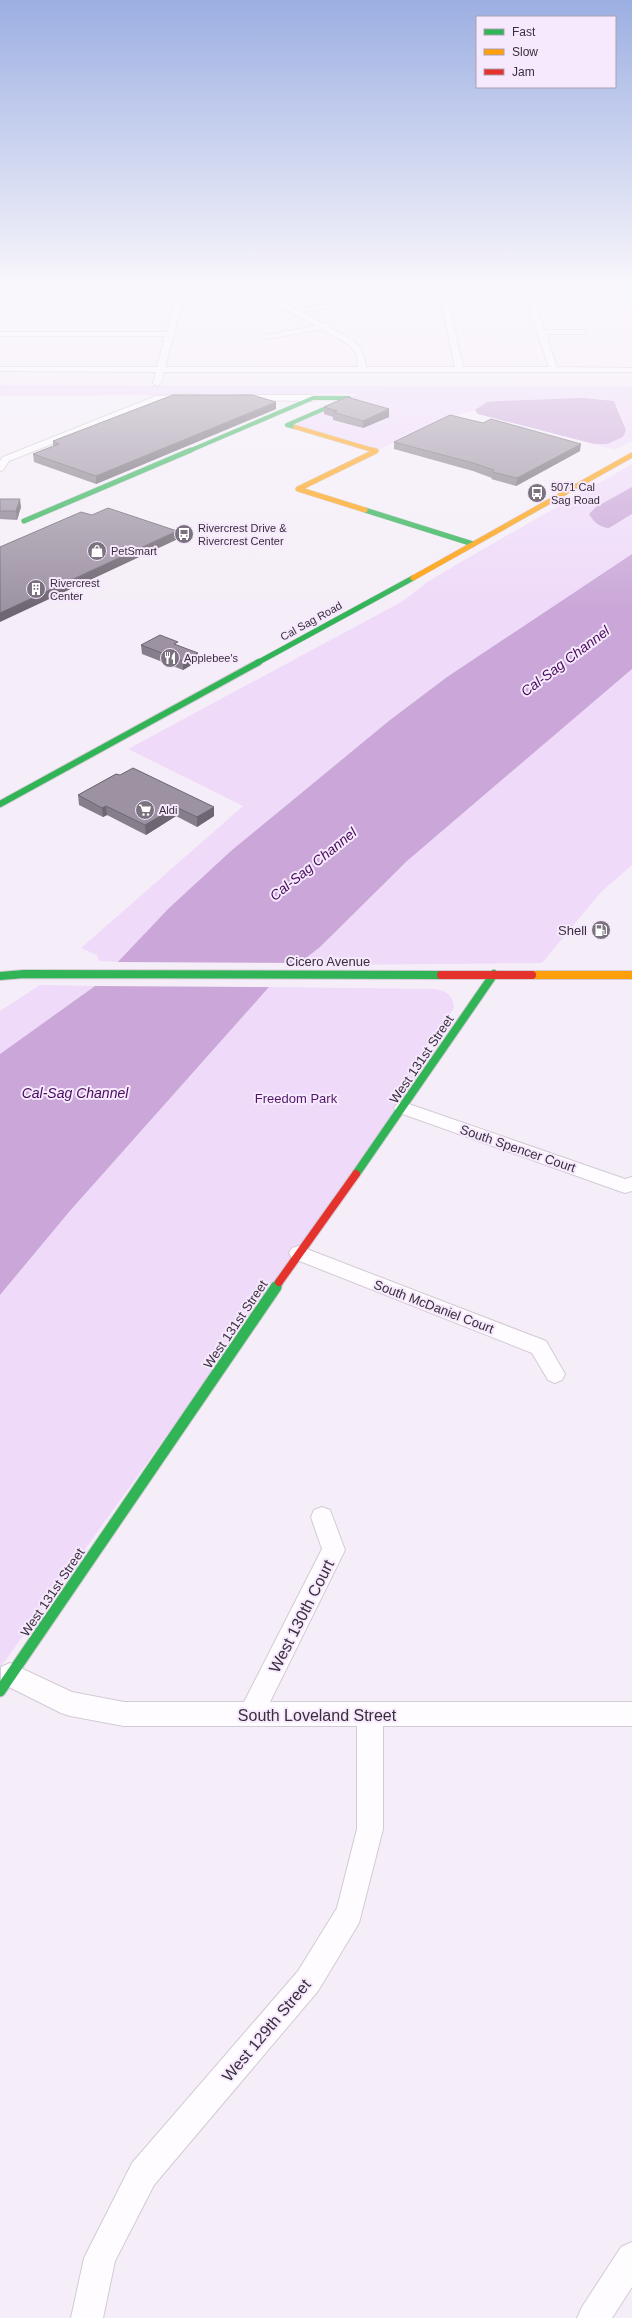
<svg xmlns="http://www.w3.org/2000/svg" width="632" height="2318" viewBox="0 0 632 2318" font-family="Arial,sans-serif">
<rect width="100%" height="100%" fill="#f5eef8"/>
<g fill="#efdaf9">
<polygon points="0,385 632,387 632,441 615,450 594,444 607,444 626,430 618,407 606,399 487,402 475,410 443,419 376,451 287,425 357,394 0,396"/>
<polygon points="632,464 632,487 596,507 589,514 609,528 632,514 632,554 447,677 390,720 232,850 169,908 118,962 99,961 97,955 81,948 243,806 128,749 403,601 426,583 459,563"/>
<polygon points="632,669 632,865 601,892 542,963 340,965 340,963 301,963 407,861"/>
<polygon points="40,985 95,986 0,1054 0,1011"/>
<path d="M269,987L435,989C447,991 453,995 454,1008L426,1047L441,1052L0,1668V1295L69,1212Z"/>
</g>
<g fill="#caa7d8">
<polygon points="583,398 614,401 626,430 623,437 607,444 594,444 493,418 478,414 475,410 487,402 499,401"/>
<path d="M632,487V514L609,528C599,527 594,522 589,514L596,507Z"/>
<polygon points="632,554 632,669 407,861 320,947 269,987 69,1212 0,1295 0,1054 95,986 169,908 232,850 390,720 447,677"/>
</g>
<polygon fill="#f5eef8" points="115,962 305,963 273,987 95,986 96,982"/>
<g fill="none" stroke-linecap="round" stroke-linejoin="round">
<defs>
<g id="street">
<path d="M179,285H187L165,367H358L357,354L348,344L322,329L266,339V335L316,326L268,300L265,285H273L274,297L296,309L353,300L354,302L350,304L302,312L324,324H329V327C349,338 364,342 366,367H455L437,285H445L463,367H549L521,285H529L533,298H632V302H535L544,330H583L587,332L583,334H546L557,367L632,368V372H164L161,383L157,386L153,383L156,372L0,371V367H157L165,336H0V332H167L174,305H0V301H175Z"/>
<polygon points="193,394 196,395 196,399 160,401 9,461 3,470 0,471 0,461 3,457 156,396"/>
<polygon points="238,395 313,395 317,398 313,401 235,400 235,396"/>
<polygon points="403,1102 625,1179 632,1177 632,1191 625,1193 619,1191 397,1112 394,1108 397,1104"/>
<polygon points="299,1246 546,1341 565,1374 562,1380 555,1383 548,1380 532,1353 292,1258 289,1253 292,1248"/>
<polygon points="322,1507 330,1510 345,1550 270,1702 632,1702 632,1726 383,1726 383,1829 359,1923 318,1991 154,2185 115,2261 103,2318 71,2318 84,2258 132,2163 298,1971 337,1908 357,1829 357,1726 124,1726 70,1716 61,1713 1,1683 1,1667 10,1663 72,1692 124,1702 244,1702 322,1549 311,1517 314,1510"/>
<polygon points="632,2242 632,2287 612,2318 577,2318 582,2307 621,2247"/>
</g>
<polyline id="fast-far4" points="189,451 313,398 349,398 287,425 295,427"/>
<g id="fast-far3">
<polyline points="365,510 473,544"/>
<polyline points="24,521 191,450"/>
<polyline points="257,663 413,578"/>
</g>
<polyline id="fast-far2" points="0,804 259,662"/>
<g id="fast-far1">
<polyline points="0,976 24,974 441,975"/>
<polyline points="356,1174 494,974"/>
<polyline points="275,1288 279,1282"/>
</g>
<polyline id="fast" points="0,1691 276,1287"/>
<polyline id="slow-far2" points="295,427 376,451"/>
<g id="slow-far1">
<polyline points="365,510 298,489 376,451 372,450"/>
<polyline points="413,578 632,455"/>
</g>
<polyline id="slow" points="532,975 632,975"/>
<g id="jam">
<polyline points="441,975 532,975"/>
<polyline points="279,1282 356,1174"/>
</g>
</defs>
<use href="#street" stroke="#d2cbd5" stroke-width="2"/>
<use href="#fast-far4" stroke="#d2cbd5" stroke-width="5"/>
<use href="#fast-far3" stroke="#d2cbd5" stroke-width="6"/>
<use href="#fast-far2" stroke="#d2cbd5" stroke-width="8"/>
<use href="#fast-far1" stroke="#d2cbd5" stroke-width="10"/>
<use href="#fast" stroke="#d2cbd5" stroke-width="13"/>
<use href="#slow-far2" stroke="#d2cbd5" stroke-width="5"/>
<use href="#slow-far1" stroke="#d2cbd5" stroke-width="6"/>
<use href="#slow" stroke="#d2cbd5" stroke-width="10"/>
<use href="#jam" stroke="#d2cbd5" stroke-width="10"/>
<use href="#street" fill="#fefcfe" fill-rule="evenodd"/>
<use href="#fast-far4" stroke="#30b455" stroke-width="4"/>
<use href="#fast-far3" stroke="#30b455" stroke-width="5"/>
<use href="#fast-far2" stroke="#30b455" stroke-width="6"/>
<use href="#fast-far1" stroke="#30b455" stroke-width="8"/>
<use href="#fast" stroke="#30b455" stroke-width="11"/>
<use href="#slow-far2" stroke="#ff9f0a" stroke-width="4"/>
<use href="#slow-far1" stroke="#ff9f0a" stroke-width="5"/>
<use href="#slow" stroke="#ff9f0a" stroke-width="8"/>
<use href="#jam" stroke="#e5322d" stroke-width="8"/>
</g>
<g fill="#877e8b">
<polygon points="324,407 389,409 389,417 363,428 333,420 333,417 324,414"/>
<polygon points="276,409 96,484 34,462 33,454 53,446 53,441"/>
<polygon points="394,442 580,451 516,486 491,479 492,478 473,471 394,449"/>
<polygon points="0,499 21,507 17,520 0,519"/>
<polygon points="141,645 178,645 198,661 183,670 142,654"/>
<polygon points="116,774 214,816 197,827 176,816 146,835 107,815 103,817 79,805 78,795"/>
</g>
<g fill="#6e6671">
<polygon points="276,402 276,409 96,484 96,476"/>
<polygon points="389,409 389,417 363,428 363,421"/>
<polygon points="581,444 580,451 516,486 517,478"/>
<polygon points="20,499 21,507 17,520 16,511"/>
<polygon points="177,531 178,539 0,622 0,613"/>
<polygon points="198,653 198,661 183,670 183,661"/>
<polygon points="106,806 107,815 103,817 102,808"/>
<polygon points="176,807 176,816 146,835 145,825"/>
<polygon points="214,807 214,816 197,827 197,817"/>
</g>
<g fill="#9d92a2" stroke="#6e6671">
<polygon points="173,395 252,395 276,402 96,476 33,454 59,444 53,441"/>
<polygon points="347,397 389,409 363,421 333,412 337,411 324,407"/>
<polygon points="450,415 483,423 491,419 581,444 517,478 492,472 494,470 473,463 394,442"/>
<polygon points="0,499 20,499 16,511 0,511"/>
<polygon points="108,508 177,531 0,613 0,547 81,512 92,515"/>
<polygon points="160,635 178,642 174,644 198,653 183,661 141,645"/>
<polygon points="133,768 214,807 197,817 176,807 145,825 106,806 102,808 78,795 116,774 120,775"/>
</g>
<linearGradient id="sky" x2="0" y2="1"><stop stop-color="#9cafe2"/><stop offset="0.47" stop-color="#faf7fc"/><stop offset="1" stop-color="#faf7fc" stop-opacity="0"/></linearGradient>
<rect width="632" height="610" fill="url(#sky)"/>
<defs>
<symbol id="bus-disc" viewBox="-11 -11 22 22"><circle r="9.5" fill="#7a727e" stroke="#f7e9fd"/><path d="M-5-6H5V4H4V6H2V4H-2V6H-4V4H-5ZM-3.5-4V0h7V-4ZM-3.5 1.2v1.5H-2V1.2ZM2 1.2v1.5H3.5V1.2Z" fill="#fff"/></symbol>
<symbol id="shop-disc" viewBox="-11 -11 22 22"><circle r="9.5" fill="#7a727e" stroke="#f7e9fd"/><path d="M-5-2.5h2.3a2.7 3.5 0 0 1 5.4 0H5L5.5 6h-11ZM-1.5-2.5h3a1.5 2.3 0 0 0-3 0Z" fill="#fff"/></symbol>
<symbol id="building-disc" viewBox="-11 -11 22 22"><circle r="9.5" fill="#7a727e" stroke="#f7e9fd"/><path d="M-4-6H4V6H1V3H-1V6H-4ZM-2.5-4.3h1.7v1.8h-1.7ZM.8-4.3h1.7v1.8H.8ZM-2.5-1h1.7V.8h-1.7ZM.8-1h1.7V.8H.8Z" fill="#fff"/></symbol>
<symbol id="restaurant-disc" viewBox="-11 -11 22 22"><circle r="9.5" fill="#7a727e" stroke="#f7e9fd"/><path d="M-5-6h1v4h1v-4h1v4h1v-4h1v5L-1.5 .5V6h-2V.5L-5-1ZM5-6V6H3V1.5H1.5Q1.5-4 5-6Z" fill="#fff"/></symbol>
<symbol id="supermarket-disc" viewBox="-11 -11 22 22"><circle r="9.5" fill="#7a727e" stroke="#f7e9fd"/><path d="M-6-5.5h2.5l.6 2H6L4.5 2H-2.5L-4.4-4H-6ZM-1.5 3.2a1.3 1.3 0 1 0 .1 0ZM3 3.2a1.3 1.3 0 1 0 .1 0Z" fill="#fff"/></symbol>
<symbol id="fuel-disc" viewBox="-11 -11 22 22"><circle r="9.5" fill="#7a727e" stroke="#f7e9fd"/><path d="M-5.5-6h7V0h2V4h1.3V-2.5L3-4.5l.8-.8L6-3V5H2.5V1h-1V6h-7ZM-4.2-4.7v3.2H.2V-4.7Z" fill="#fff"/></symbol>
</defs>
<g fill-rule="evenodd">
<use href="#bus-disc" x="526" y="482" width="22" height="22"/>
<use href="#bus-disc" x="173" y="523" width="22" height="22"/>
<use href="#shop-disc" x="86" y="540" width="22" height="22"/>
<use href="#building-disc" x="25" y="578" width="22" height="22"/>
<use href="#restaurant-disc" x="159" y="647" width="22" height="22"/>
<use href="#supermarket-disc" x="134" y="799" width="22" height="22"/>
<use href="#fuel-disc" x="590" y="919" width="22" height="22"/>
</g>
<g text-anchor="middle" stroke-width="4" stroke-linejoin="round" paint-order="stroke">
<g font-size="11" fill="#382f3c" stroke="#f7e9fd" text-anchor="start">
<text x="551" y="491">5071 Cal<tspan x="551" dy="13">Sag Road</tspan></text>
<text x="198" y="532">Rivercrest Drive &amp;<tspan x="198" dy="13">Rivercrest Center</tspan></text>
<text x="111" y="555">PetSmart</text>
<text x="50" y="587">Rivercrest<tspan x="50" dy="13">Center</tspan></text>
<text x="184" y="662">Applebee's</text>
<text x="159" y="814">Aldi</text>
</g>
<g font-size="11" fill="#382f3c" stroke="#f7e9fd">
<text transform="translate(311 621) rotate(-29)" y="4">Cal Sag Road</text>
</g>
<g font-size="13" fill="#382f3c" stroke="#f7e9fd" text-anchor="end">
<text x="587" y="935">Shell</text>
</g>
<g font-size="13" fill="#382f3c" stroke="#f7e9fd">
<text x="328" y="966">Cicero Avenue</text>
<text transform="translate(421 1059) rotate(-56)" y="5">West 131st Street</text>
<text transform="translate(518 1148) rotate(19)" y="5">South Spencer Court</text>
<text transform="translate(434 1306) rotate(21)" y="5">South McDaniel Court</text>
<text transform="translate(235 1324) rotate(-56)" y="5">West 131st Street</text>
<text transform="translate(52 1592) rotate(-56)" y="5">West 131st Street</text>
</g>
<g font-size="13" fill="#511766" stroke="#f7e9fd">
<text x="296" y="1103">Freedom Park</text>
</g>
<g font-size="14" font-style="italic" fill="#470a5b" stroke="#f7e9fd">
<text transform="translate(565 661) rotate(-37)" y="5">Cal-Sag Channel</text>
<text transform="translate(313 864) rotate(-39)" y="5">Cal-Sag Channel</text>
<text x="75" y="1098">Cal-Sag Channel</text>
</g>
<g font-size="16" fill="#382f3c" stroke="#f7e9fd">
<text transform="translate(301 1616) rotate(-63)" y="6">West 130th Court</text>
<text x="317" y="1721">South Loveland Street</text>
<text transform="translate(266 2030) rotate(-50)" y="6">West 129th Street</text>
</g>
</g>
<rect x="476" y="16" width="140" height="72" fill="#f7e9fd" stroke="#ab9fb0"/>
<rect x="484" y="29" width="20" height="6" fill="#30b455" stroke="#ab9fb0"/>
<text x="512" y="36" font-size="12" fill="#382f3c">Fast</text>
<rect x="484" y="49" width="20" height="6" fill="#ff9f0a" stroke="#ab9fb0"/>
<text x="512" y="56" font-size="12" fill="#382f3c">Slow</text>
<rect x="484" y="69" width="20" height="6" fill="#e5322d" stroke="#ab9fb0"/>
<text x="512" y="76" font-size="12" fill="#382f3c">Jam</text>
</svg>
